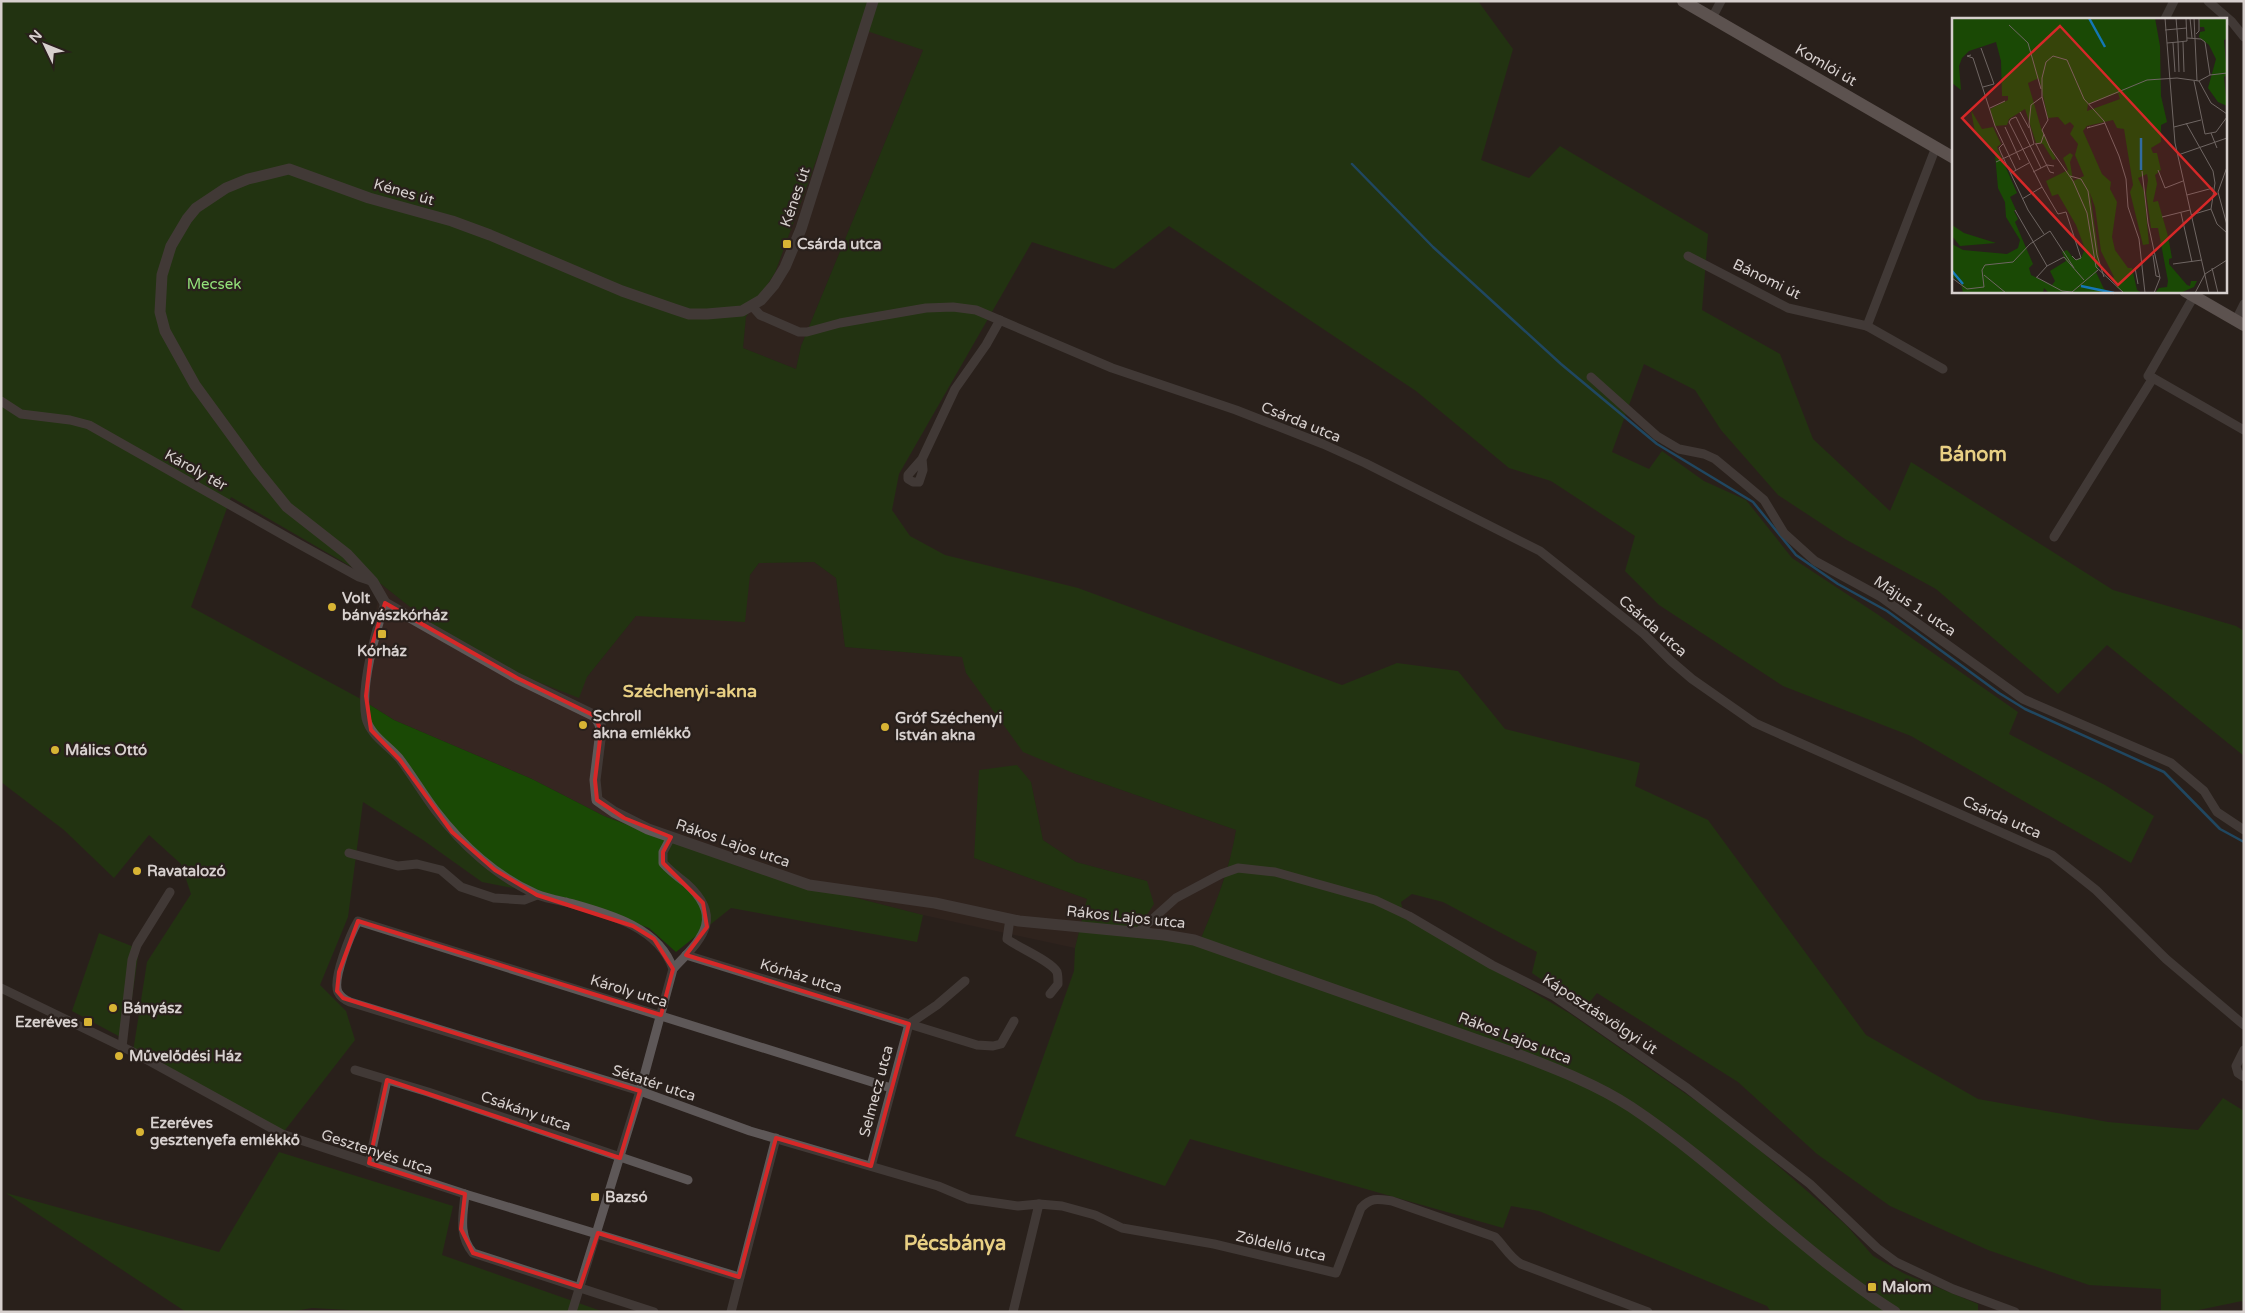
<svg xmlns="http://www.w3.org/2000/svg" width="2245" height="1313" viewBox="0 0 2245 1313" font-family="'Varela Round',sans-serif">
<rect width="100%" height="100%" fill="#29201c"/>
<g fill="#362621">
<polygon points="864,29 923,50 801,346 796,369 743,348 746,317 775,273"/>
<polygon points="814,562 836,578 845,647 963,657 966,673 1073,773 1236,830 1232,852 1217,900 1201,938 1138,928 1147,881 1076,862 1043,840 1031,782 974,858 1087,899 1075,948 923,915 751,871 604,816 532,779 394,720 359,698 381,584 472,655 587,677 636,616 750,575 759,563"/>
</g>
<g fill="#1a4905" fill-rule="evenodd">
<path d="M1,1H1478L1513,49L1481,160L1529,178L1560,146L1708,234L1702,310L1780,354L1813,439L1890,511L1911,462L2113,590L2236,626L2244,631V756L2107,645L2058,694L1936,589L1845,539L1778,495L1721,430L1695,390L1644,364L1612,452L1649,469L1662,451L1704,481L1746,500L1792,558L1877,614L2018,712L2009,734L2105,785L2154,816L2131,863L1911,736L1783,686L1659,605L1625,571L1635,536L1551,481L1509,468L1416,391L1169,226L1114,269L1032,242L899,474L892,510L910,536L945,555L1078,588L1342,685L1397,663L1458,671L1505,729L1640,763L1635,786L1708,820L1866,1035L1978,1099L2108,1122L2198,1130L2223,1098L2244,1111V1311L2242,1301L2189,1312H2161V1289L2089,1285L1988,1250L1890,1206L1817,1154L1738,1082L1597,993L1584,1009L1532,973L1537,952L1443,902L1412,894L1401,902L1404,917L1569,1013L1731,1125L1846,1225L1873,1256L1905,1274L1978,1304V1312H1771L1767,1306L1539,1211L1511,1206L1503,1228L1190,1139L1165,1186L1015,1136L1074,971L1075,948L1087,899L974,858L979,770L1017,765L1031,782L1043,840L1076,862L1147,881L1154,904L1139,927L1201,938C1216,903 1230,868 1236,830L1073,773L1023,752L966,673L962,657L845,647L836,578L814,562L759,563L750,575L745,622L636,616L587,677L579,698L472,656L381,584L231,497L191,607L359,698L394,720L532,779L604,816L751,871L923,915L917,942L731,908L676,952L649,928L564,898L482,882L423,840L363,802L348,917L320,985L346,1011L355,1040L282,1134L133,1052L147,962L191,894L181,864L149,835L114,878L64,830L1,782ZM864,30L923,50L801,346L796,369L743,348L746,317L775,273Z"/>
<polygon points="99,933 139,949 126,1040 72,1011"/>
<polygon points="279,1152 453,1206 442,1255 604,1312 386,1312 312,1308 288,1312 186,1312 6,1193 219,1252"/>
</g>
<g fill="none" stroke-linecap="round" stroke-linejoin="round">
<polyline stroke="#1477b5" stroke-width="2.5" points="1352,164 1433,247 1561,364 1657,444 1753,502 1796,555 1838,584 1887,611 1999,693 2025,709 2164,772 2220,829 2244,842"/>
<g stroke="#5e5858" stroke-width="9">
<polyline points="2208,1 2232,22 2244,37"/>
<polyline points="1712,18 1721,1"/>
<polyline points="2165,19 2174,1"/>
<polyline points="1688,256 1788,308 1867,326 1936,147"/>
<polyline points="752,306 760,315 799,332 807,332 840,323 926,308 953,307 976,310 1112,368 1236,410 1323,444 1365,463 1540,551 1644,634 1671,661 1692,679 1755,723 2052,855 2096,890 2166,959 2244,1025"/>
<polyline points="2236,320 2244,304"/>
<polyline points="1867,326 1943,369"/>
<polyline points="1591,377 1657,436 1679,449 1704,454 1715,459 1744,483 1764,500 1784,533 1815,561 1881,597 2023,699 2171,763 2204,791 2217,812 2244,830"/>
<polyline points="2153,378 2244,430"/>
<polyline points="1,401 21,414 70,420 89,425 299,544 359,577 371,581"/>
<polyline points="922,459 923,470 919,482 913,482 908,479 908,475 922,459 955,389 986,345 1000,320"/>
<polyline points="2054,537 2153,378 2148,376 2194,296"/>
<path d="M385,603C375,634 360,685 366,718C370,735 388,745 399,758C412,775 423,794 436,811C462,845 497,877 536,894C545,898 556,900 566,902C605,913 659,926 673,969L640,1091L572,1312"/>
<path d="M671,837L663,852V863C670,871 678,877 686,883C726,919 700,940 673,969"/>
<polyline points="349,853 398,866 417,864 441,870 461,887 494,898 524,900 537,895"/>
<path d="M1010,919L1007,939C1019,948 1051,961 1057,972C1058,975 1058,981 1058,984L1050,994"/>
<polyline points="1137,933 1176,898 1221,874 1238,868 1275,872 1375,900 1409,916 1492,965 1554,996 1687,1088 1810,1184 1877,1248 1896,1262 1953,1289 2015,1312"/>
<polyline points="686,955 977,1045 993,1046 1001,1044 1014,1021"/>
<polyline points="1,988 133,1052 282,1134 465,1194 739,1277"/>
<polyline points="122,1047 132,960 137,945 170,892"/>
<polyline points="2244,1050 2236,1066 2238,1073 2244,1077"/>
<polyline points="355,1070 428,1092 688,1180"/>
<path d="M891,1088L358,921C351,933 332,979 338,992C341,998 345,1000 350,1002L640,1091L750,1131L938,1186L969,1199L1018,1206L1039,1204"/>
<polyline points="369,1163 387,1080"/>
<polyline points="871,1166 909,1024 937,1005 965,981"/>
<path d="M465,1194C463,1216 458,1235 473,1253L654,1312"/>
<polyline points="731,1312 776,1138"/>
<path d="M1013,1312L1039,1204L1062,1206L1095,1215L1122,1228L1214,1244L1336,1273L1361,1208C1371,1197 1378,1199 1392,1201L1495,1237C1504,1246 1510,1258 1521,1264L1648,1312"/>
</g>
<path stroke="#5e5858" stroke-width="11" d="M873,1L801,229L785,267L774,285L761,300L742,311L707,314H689L674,309L622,291L490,235L452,221L369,198L289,169L248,179L226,188L196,208L187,219L171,246L162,275L160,312L165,331L195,385L257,470L287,507L347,554L373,582L385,603L517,678L595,716L600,724L601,731L595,780L597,800L614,812L648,829L809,885L935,903L1019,921L1164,935L1194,940L1517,1054C1556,1069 1596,1084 1631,1107C1724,1169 1801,1252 1895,1312"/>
<g stroke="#998e8e" stroke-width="12">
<polyline points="1683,1 1954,158"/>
<polyline points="2185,291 2244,325"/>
</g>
</g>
<path d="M0 0H2245V1313H0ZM385,603L517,678L595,716L601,731L595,780L597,800L624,818L671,837L663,852V863L703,903L707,927L686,955L909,1024L871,1166L776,1138L739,1277L598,1233L580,1287L473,1253L461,1229L465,1194L369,1163L387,1080L620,1158L640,1091L343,998L337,991L339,972L358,921L661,1015L673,969L654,939L633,926L537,895L495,870L452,832L400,760L371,730L366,696L372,645Z" fill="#29201c" fill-opacity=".55" fill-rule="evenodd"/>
<path fill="none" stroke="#d62828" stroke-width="4" stroke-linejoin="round" d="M385,603L517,678L595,716L601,731L595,780L597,800L624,818L671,837L663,852V863L703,903L707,927L686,955L909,1024L871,1166L776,1138L739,1277L598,1233L580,1287L473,1253L461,1229L465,1194L369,1163L387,1080L620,1158L640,1091L343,998L337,991L339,972L358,921L661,1015L673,969L654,939L633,926L537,895L495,870L452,832L400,760L371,730L366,696L372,645Z"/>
<g fill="#d8b434" stroke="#29201c" stroke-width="2">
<rect x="782" y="239" width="10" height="10" rx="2.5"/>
<circle cx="332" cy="607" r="5"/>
<rect x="377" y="629" width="10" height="10" rx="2.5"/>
<circle cx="583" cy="725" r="5"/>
<circle cx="885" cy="727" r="5"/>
<circle cx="55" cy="750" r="5"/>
<circle cx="137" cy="871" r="5"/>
<circle cx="113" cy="1008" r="5"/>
<rect x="83" y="1017" width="10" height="10" rx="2.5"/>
<circle cx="119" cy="1056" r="5"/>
<circle cx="140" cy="1132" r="5"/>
<rect x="590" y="1192" width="10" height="10" rx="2.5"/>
<rect x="1867" y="1282" width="10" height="10" rx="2.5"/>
</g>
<g text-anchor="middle" stroke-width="4.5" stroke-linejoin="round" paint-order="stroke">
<g font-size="15" fill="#d7d0ce" stroke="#29201c">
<text transform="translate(1826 65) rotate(30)" y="5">Komlói út</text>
<text transform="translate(404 192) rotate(16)" y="5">Kénes út</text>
<text transform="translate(795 197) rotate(-71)" y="5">Kénes út</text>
<text transform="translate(1767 279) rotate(26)" y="5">Bánomi út</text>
<text transform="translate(1301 422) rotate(22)" y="5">Csárda utca</text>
<text transform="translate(196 470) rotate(29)" y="5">Károly tér</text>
<text transform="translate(1915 606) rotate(34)" y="5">Május 1. utca</text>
<text transform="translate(1653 626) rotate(41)" y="5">Csárda utca</text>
<text transform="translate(2002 817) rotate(24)" y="5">Csárda utca</text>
<text transform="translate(733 843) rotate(19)" y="5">Rákos Lajos utca</text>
<text transform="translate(1126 917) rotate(6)" y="5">Rákos Lajos utca</text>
<text transform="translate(801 976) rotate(17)" y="5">Kórház utca</text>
<text transform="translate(629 991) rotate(17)" y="5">Károly utca</text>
<text transform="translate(1600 1014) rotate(33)" y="5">Káposztásvölgyi út</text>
<text transform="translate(1515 1038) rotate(21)" y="5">Rákos Lajos utca</text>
<text transform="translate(654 1083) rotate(18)" y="5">Sétatér utca</text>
<text transform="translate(876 1091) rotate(-75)" y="5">Selmecz utca</text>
<text transform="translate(526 1111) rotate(19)" y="5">Csákány utca</text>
<text transform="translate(377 1152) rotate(18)" y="5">Gesztenyés utca</text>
<text transform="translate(1281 1246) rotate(13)" y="5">Zöldellő utca</text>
</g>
<g font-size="15" font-weight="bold" fill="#d7d0ce" stroke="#29201c" text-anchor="start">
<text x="797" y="249">Csárda utca</text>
<text x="342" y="603">Volt<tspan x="342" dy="17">bányászkórház</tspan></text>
<text x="382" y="656" text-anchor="middle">Kórház</text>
<text x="593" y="721">Schroll<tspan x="593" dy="17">akna emlékkő</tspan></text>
<text x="895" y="723">Gróf Széchenyi<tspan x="895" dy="17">István akna</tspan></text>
<text x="65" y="755">Málics Ottó</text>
<text x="147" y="876">Ravatalozó</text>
<text x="123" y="1013">Bányász</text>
<text x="78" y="1027" text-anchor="end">Ezeréves</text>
<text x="129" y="1061">Művelődési Ház</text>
<text x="150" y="1128">Ezeréves<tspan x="150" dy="17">gesztenyefa emlékkő</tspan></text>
<text x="605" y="1202">Bazsó</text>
<text x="1882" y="1292">Malom</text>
</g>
<g font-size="15" fill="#93e27a" stroke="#29201c">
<text x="214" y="289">Mecsek</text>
</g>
<g font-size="18" font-weight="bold" fill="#e8cf83" stroke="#29201c">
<text x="690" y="697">Széchenyi-akna</text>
</g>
<g font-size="20" font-weight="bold" fill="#e8cf83" stroke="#29201c">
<text x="1973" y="461">Bánom</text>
<text x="955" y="1250">Pécsbánya</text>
</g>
</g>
<g transform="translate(1952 18)">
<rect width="275" height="275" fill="#29201c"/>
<path d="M0,0H203L208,28L209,78L215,104L209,107V124L199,130L201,135H205L209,152L203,157L205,166L201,184L206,183L216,218L220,240L217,241V246L235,267L238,268L239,263H245L242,269L228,275H203L207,270L215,269L216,263L206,210H199L194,175L196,162L195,156L186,160L192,173L197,226L191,227L178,174L181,167L172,111L165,110L161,102L135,108L131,113L150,156L159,164L158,171L165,184L160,219L163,232L176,250H180L185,272L190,275H173L164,269L166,266L159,261L162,259L149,233L143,189L138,175L148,246L144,254L152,271L160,275H97L92,270L91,275H11L9,265L0,258V226L11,232L55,236L66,230L68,222L54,199L53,184L46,170L43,136L23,115L19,92L30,111L41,109L49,126L45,129L65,175L58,179L64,192L62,193L66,201L63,204L81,246L77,250L79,257L100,267L103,263L98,253L114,243L110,234L115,232L123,242L129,240L133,231L124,207L106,176L100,178L94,163L116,152L111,140L118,135L121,137L118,144L121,163L132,158L123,137L126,126L118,116L122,108L118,104L113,107L106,99L96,100L87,60L76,65L89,110L104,141L101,142L91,126L84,125L73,91L57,101L55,107L43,108L38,91L56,82V78H50L49,43L44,24L17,33L10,40L7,48L9,72L0,65ZM166,75L168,81L135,93L136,86ZM247,0H275V21L272,22L275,57L272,59L275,88L266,84L256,70L264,41L257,27L247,19L248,14L253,13L252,9H248ZM0,207L12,215L44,225L8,228L0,218Z" fill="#1a4905" fill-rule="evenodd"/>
<path fill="none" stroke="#1477b5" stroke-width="2.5" d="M137,0L153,29M189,152V120M0,253L11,266M129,268L162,275"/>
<path fill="none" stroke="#6f6663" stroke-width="1" d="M213,0L223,125L257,275M238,0L240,20M242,0L245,63M57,7L76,25L89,71M213,12L235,10M244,16L247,13V0M235,20L249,21L253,24L258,57M231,24L232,54M215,25L226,24L224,0M221,25L223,54M29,30L42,66L31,69M19,37L15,38L21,40L43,108L64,152M227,54L226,24L235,23L234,0M242,63L253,116L264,114L275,99M247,63L259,85L275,96M137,86L195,62L225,60L247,63L258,57L275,55M38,90L53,83M68,94L77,110M234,105L261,153L263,165L259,191L265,206L275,215M53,109L68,142M138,109L135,110L153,105M222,109L249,102M259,115L265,130M51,126L47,130L49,135L76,192L92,216M83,126L89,125L92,116M84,126L98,154L102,155M226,137L275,120M44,144L82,126L77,106L79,87L90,79M275,149L266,174L275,207M89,150L64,99L59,101L57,104L90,169M206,152L213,170L231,163M190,153L196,205L208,260L202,275M81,154L95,147L102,148M59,155L77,145M118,158L129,161L136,173L145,237L152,259M235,177L261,170M70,181L90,169L106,196L114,194L129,240L124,242L120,238M63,192L95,248L85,259M229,195L240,244M239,197L259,191M210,199L238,192M201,237L204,258L208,259M221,246L250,242M95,248L112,239L132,262M260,250L266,275M32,257L54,275M84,259L110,273L120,274L146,252M0,260L15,271L32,269L30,252L33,247L61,244L78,226L98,213L122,250M186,266L183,250L187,248M172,275L144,249L135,195L121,163L98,130L90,112L96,102L90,79V60L94,44L101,38L115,42L132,81L152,103L167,138L174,161L176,189L187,221L193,275M243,275L253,256L275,242"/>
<path fill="#d62828" fill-opacity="0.15" stroke="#d62828" stroke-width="2.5" d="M108,8L264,176L166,267L10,100Z"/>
<rect width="275" height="275" fill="none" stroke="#d7d0ce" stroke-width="2.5"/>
</g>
<rect width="2245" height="1313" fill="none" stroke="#d7d0ce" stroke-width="5"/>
<g transform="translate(45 45) rotate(313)" stroke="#29201c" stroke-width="4" paint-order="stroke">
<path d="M0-4L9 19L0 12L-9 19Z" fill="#d7d0ce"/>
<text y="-8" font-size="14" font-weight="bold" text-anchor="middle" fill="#d7d0ce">N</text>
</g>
</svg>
